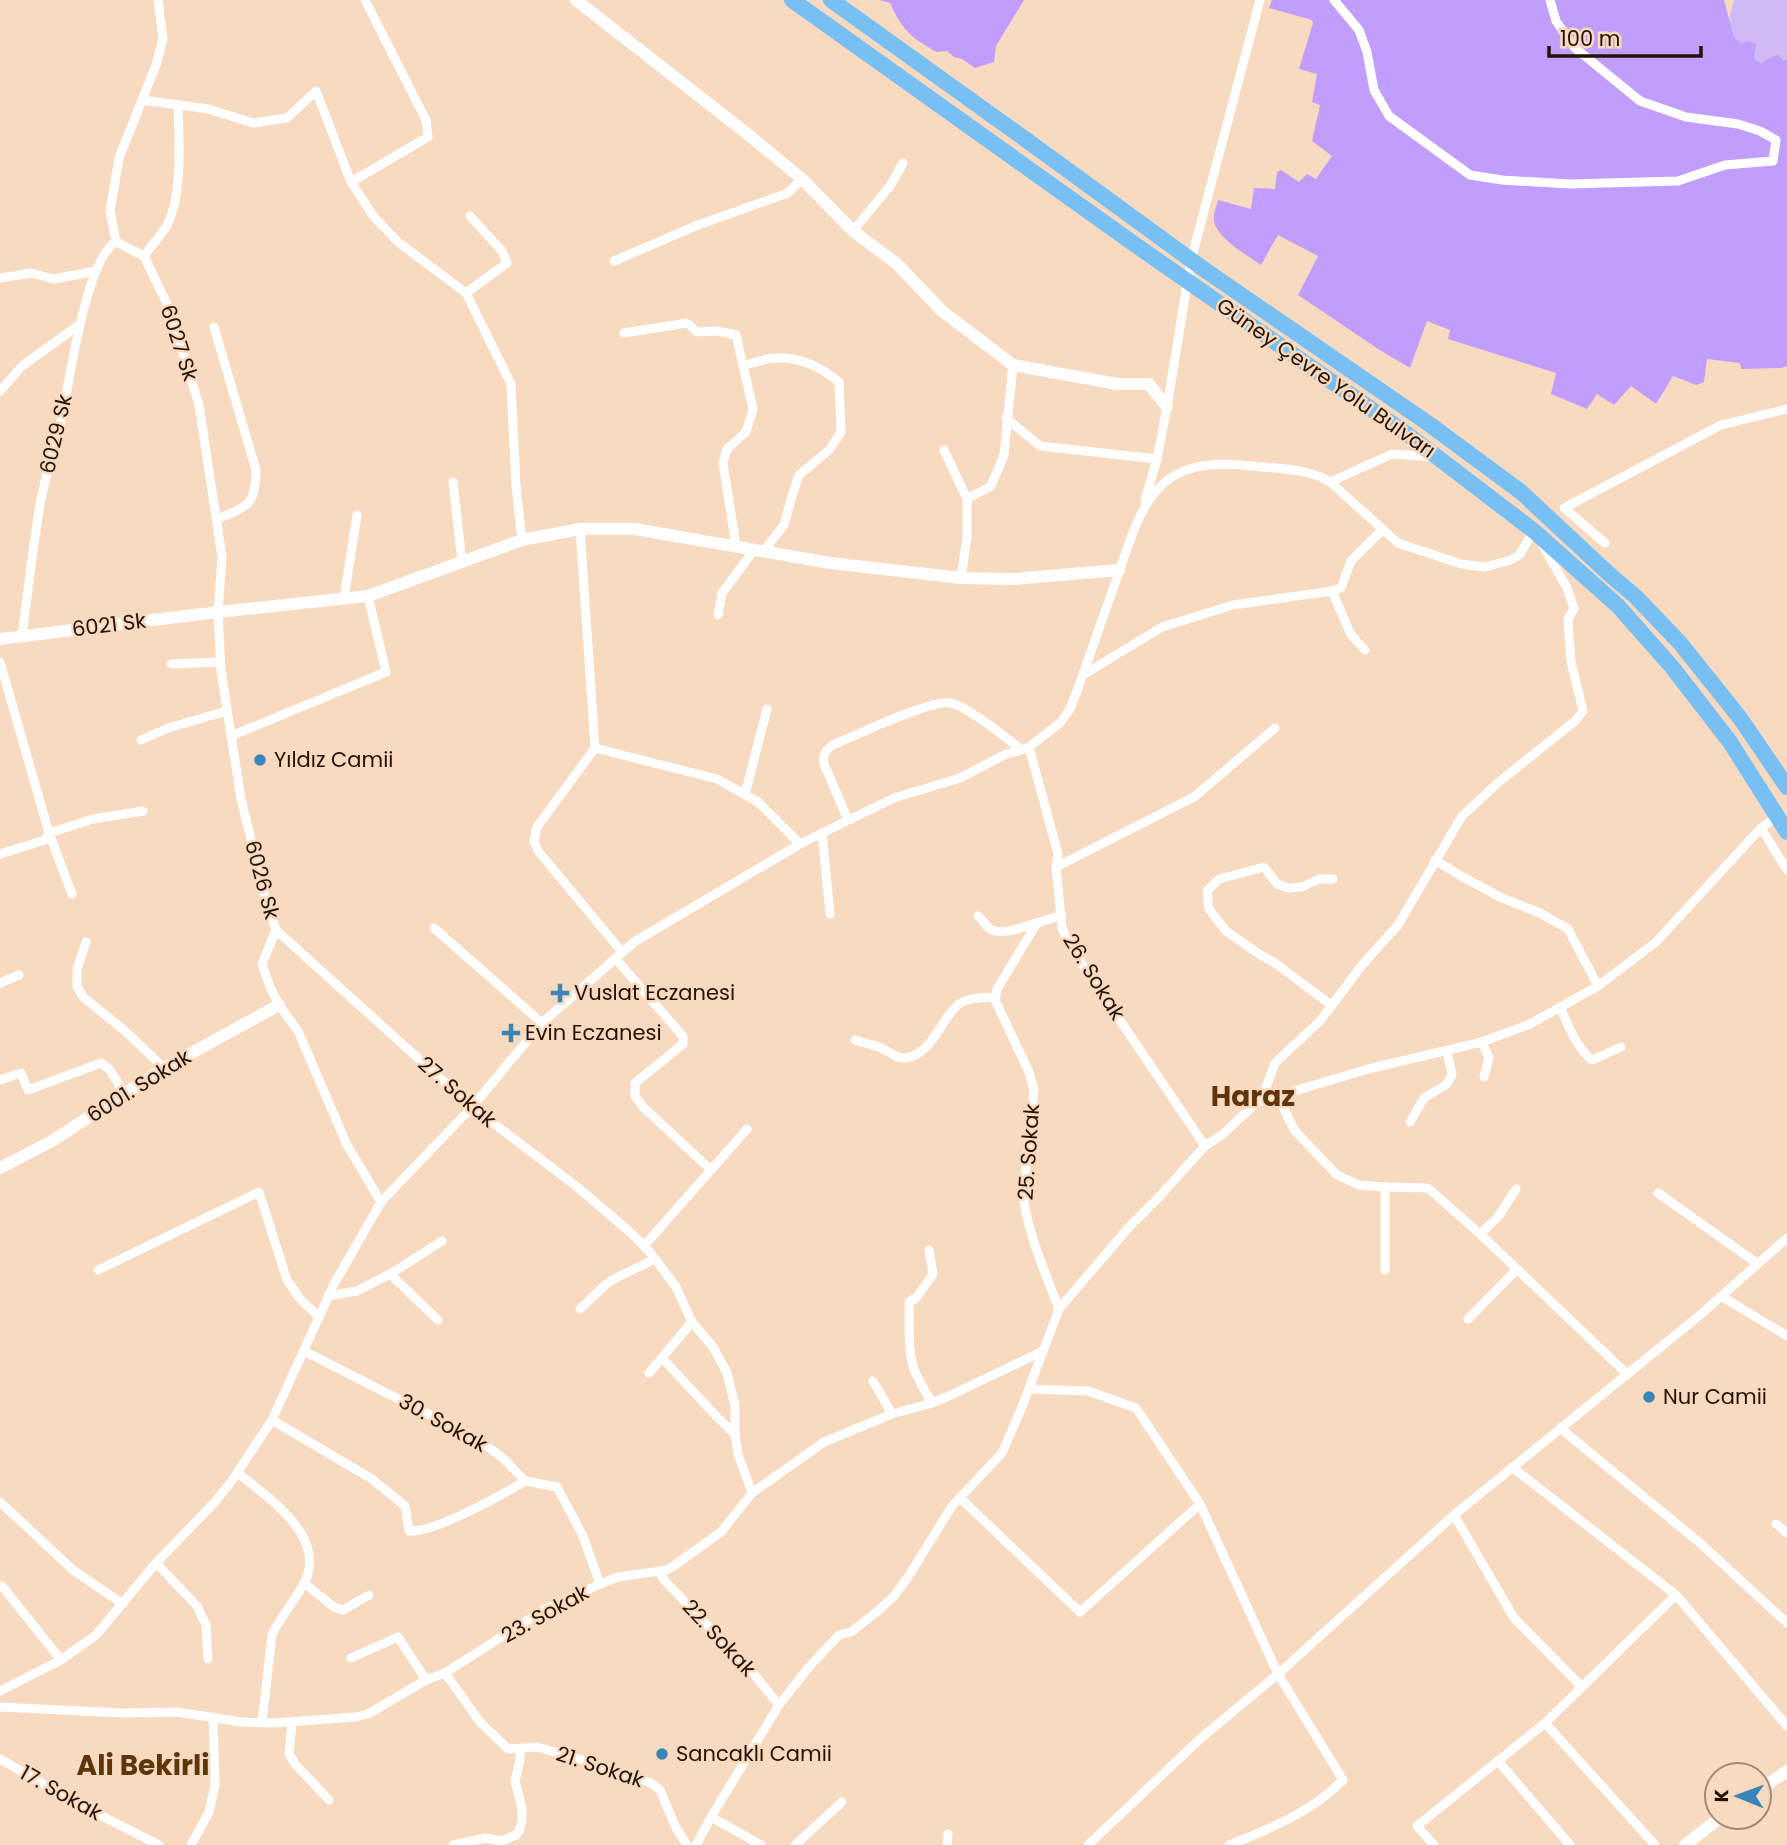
<svg xmlns="http://www.w3.org/2000/svg" width="1787" height="1845" viewBox="0 0 1787 1845" font-family="Poppins,sans-serif">
<rect width="100%" height="100%" fill="#f8dac1"/>
<polygon fill="#cfbaf6" points="1734,0 1787,0 1787,195 1734,73 1730,15"/>
<g fill="#c19efb">
<path d="M879,0H1024L996,46L994,62L975,68L962,59L954,57L947,51L937,52L934,51C926,45 915,40 909,33C901,25 895,14 890,3Z"/>
<path d="M1272,0H1724L1734,37L1741,44L1747,41L1756,44L1754,58L1761,64L1767,59L1778,55L1784,61L1787,60V366L1782,368L1741,369L1740,363L1707,359L1704,382L1696,385L1673,376L1656,404L1631,386L1614,405L1597,394L1587,409L1551,394L1556,373L1448,339L1450,330L1427,321L1410,368L1378,349L1298,295L1318,256L1278,235L1261,265C1247,255 1212,236 1214,217C1214,211 1217,205 1218,200L1251,209L1254,188L1275,189L1277,172L1281,170L1299,182L1307,174L1316,179L1332,156L1312,141L1320,105L1312,102L1317,74L1299,69L1313,23L1312,20L1269,8Z"/>
</g>
<g fill="none" stroke-linecap="round" stroke-linejoin="round">
<g stroke="#fff" stroke-width="9">
<polyline points="158,0 163,39 156,65 119,158 110,211 116,242 144,256 169,308 199,405 222,557 218,612 221,671 241,799 265,896 276,930 262,964 270,987 279,1005 298,1031 347,1145 381,1202"/>
<polyline points="1334,0 1359,30 1367,52 1374,90 1389,116 1470,175 1502,180 1569,184 1678,181 1725,165 1773,161 1776,140 1760,131 1738,124 1686,117 1640,101 1574,47 1556,21 1550,0"/>
<polyline points="143,100 208,109 253,123 287,118 316,91 351,182 374,217 398,242 466,293 511,384 516,486 522,540"/>
<polyline points="351,182 428,137 426,120 365,0"/>
<polyline points="853,231 890,186 903,163"/>
<path d="M144,256C151,246 161,236 167,225C183,195 179,139 178,105"/>
<polyline points="614,261 698,225 788,193 802,179"/>
<polyline points="0,278 31,273 54,279 96,271"/>
<polyline points="466,293 507,263 502,251 470,216"/>
<path d="M214,327L256,470C256,505 247,507 217,519"/>
<polyline points="624,333 687,323 697,332 718,331 736,335 753,409 746,432 727,449 723,463 736,546"/>
<path d="M744,365C754,363 766,358 777,358C800,357 821,367 839,382L841,432L829,450L799,475L792,496L784,525L763,552"/>
<polyline points="0,391 22,366 79,325"/>
<polyline points="1006,418 1040,446 1157,459"/>
<polyline points="944,450 967,499 967,537 961,578"/>
<polyline points="453,482 462,562"/>
<polyline points="1330,482 1392,454 1434,457"/>
<polyline points="967,499 991,486 1004,455 1013,365"/>
<polyline points="1145,500 1157,459 1167,407 1191,260 1260,0"/>
<polyline points="580,529 595,748 537,827 534,842 539,852 622,952"/>
<polyline points="1605,543 1564,508 1721,425 1787,409"/>
<polyline points="1332,591 1351,635 1365,650"/>
<polyline points="344,598 357,515"/>
<polyline points="718,615 722,593 754,550"/>
<path d="M22,636C28,591 33,544 41,499C47,470 57,441 63,411C70,377 87,257 116,242"/>
<polyline points="0,662 49,833 45,840 0,854"/>
<polyline points="171,664 220,662"/>
<polyline points="1083,675 1162,627 1233,605 1332,591 1341,588 1351,561 1382,530"/>
<polyline points="231,736 386,672 368,596"/>
<polyline points="141,740 168,728 227,711"/>
<polyline points="1029,747 1058,854 1056,867 1062,928 1073,951 1205,1146"/>
<polyline points="595,748 717,779 758,802 800,844"/>
<polyline points="745,794 767,709"/>
<path d="M848,820L824,764C823,754 825,750 833,745C854,736 932,699 950,703C967,705 1007,739 1022,750"/>
<polyline points="1761,828 1787,870"/>
<polyline points="822,833 830,914"/>
<polyline points="1435,860 1461,876 1502,898 1540,913 1568,929 1598,986"/>
<polyline points="1056,867 1194,797 1275,728"/>
<polyline points="72,894 49,833 93,819 143,811"/>
<path d="M978,916C982,919 986,926 990,929C1001,936 1024,927 1036,923"/>
<polyline points="434,928 542,1023"/>
<polyline points="276,930 472,1107 576,1186 630,1232 649,1251 676,1287 692,1322 713,1347 727,1373 735,1406 735,1434 738,1454 752,1493"/>
<polyline points="86,942 77,969 77,986 83,997 125,1031 164,1068"/>
<polyline points="615,958 680,1033 683,1037 683,1044 635,1083 635,1096 643,1107 711,1170"/>
<polyline points="0,983 19,975"/>
<polyline points="1331,1005 1275,963 1259,954 1226,931 1209,909 1207,891 1219,879 1264,867 1277,884 1288,888 1302,887 1319,879 1333,879"/>
<path d="M1560,1007C1568,1025 1576,1047 1592,1060L1621,1047"/>
<path d="M855,1040C863,1043 873,1044 881,1048C889,1051 896,1059 906,1058C933,1054 940,1019 959,1004C968,997 984,998 996,997"/>
<polyline points="1482,1042 1489,1058 1484,1077"/>
<polyline points="0,1080 21,1073 28,1090 101,1063 110,1070 124,1093"/>
<polyline points="1277,1095 1295,1131 1337,1175 1359,1185 1385,1187 1428,1188 1480,1234 1627,1374"/>
<polyline points="1261,1101 1275,1063 1321,1020 1362,965 1398,925 1462,816 1500,781 1575,721 1583,711 1571,662 1569,635 1568,619 1574,609 1567,588 1543,546"/>
<polyline points="1410,1122 1424,1098 1446,1085 1452,1075 1447,1051"/>
<polyline points="1385,1187 1385,1270"/>
<polyline points="1658,1193 1758,1264"/>
<polyline points="1480,1234 1498,1217 1516,1189"/>
<polyline points="644,1246 747,1129"/>
<path d="M929,1250L933,1274L916,1298L909,1302C910,1323 907,1348 914,1369C918,1380 926,1392 932,1403"/>
<polyline points="98,1270 259,1192 287,1280 300,1299 319,1317"/>
<polyline points="390,1274 438,1320"/>
<polyline points="328,1296 357,1291 390,1274 442,1241"/>
<polyline points="1721,1296 1787,1336"/>
<polyline points="580,1309 604,1286 612,1280 655,1259"/>
<path d="M1059,1309C1045,1272 1028,1234 1023,1195L1034,1090L1029,1072L995,1000L997,989L1037,923L1062,915"/>
<polyline points="1468,1319 1517,1269"/>
<polyline points="304,1351 479,1440 504,1459 525,1481 557,1487 583,1536 600,1584"/>
<polyline points="662,1358 717,1417 735,1434"/>
<polyline points="649,1373 692,1322"/>
<polyline points="873,1381 892,1414"/>
<path d="M1029,1389L1088,1391L1136,1408L1200,1504L1278,1674L1343,1780C1313,1811 1270,1829 1229,1845"/>
<path d="M272,1420L372,1479L405,1506L409,1531C434,1533 502,1495 525,1481"/>
<polyline points="1560,1428 1700,1543 1787,1623"/>
<polyline points="1512,1467 1676,1595 1787,1726"/>
<path d="M238,1473C267,1497 325,1535 306,1579C297,1599 281,1615 272,1635L262,1722"/>
<polyline points="960,1498 1080,1612 1200,1504"/>
<polyline points="0,1502 73,1570 123,1604"/>
<polyline points="1454,1515 1514,1618 1582,1687"/>
<polyline points="1776,1524 1787,1533"/>
<polyline points="156,1563 197,1606 206,1625 208,1659"/>
<polyline points="659,1571 664,1580 752,1672 779,1705"/>
<polyline points="304,1583 334,1607 343,1610 369,1595"/>
<polyline points="2,1586 61,1660"/>
<polyline points="351,1658 398,1637 426,1680"/>
<polyline points="445,1673 480,1722 508,1749 537,1747 600,1765 651,1783 660,1790 676,1828 687,1845"/>
<path d="M0,1691L61,1660L96,1635L156,1563L215,1502L231,1482L272,1420L334,1284L381,1202L472,1107L542,1023L634,942L800,844L894,798L960,778L1006,754L1022,750L1029,747L1060,723L1070,709L1077,691C1091,652 1104,614 1118,575C1144,497 1158,455 1252,466C1278,469 1308,468 1330,482L1398,543L1461,564L1485,567L1511,560L1519,555L1534,531L1536,535"/>
<polyline points="0,1707 122,1713 177,1712 241,1722 274,1723 356,1717 368,1714 426,1680 445,1673 545,1609 600,1584 618,1577 667,1570 675,1565 721,1532 752,1493 824,1442 892,1414 932,1403 951,1395 1043,1351"/>
<polyline points="292,1722 289,1754 295,1764 329,1800"/>
<polyline points="1545,1723 1655,1845"/>
<polyline points="0,1759 74,1802 159,1845"/>
<polyline points="1498,1761 1570,1845"/>
<polyline points="711,1817 761,1845"/>
<polyline points="191,1845 209,1812 215,1785 213,1717"/>
<polyline points="453,1845 485,1838 502,1841 516,1835 519,1831 522,1821 522,1808 515,1781 520,1760 520,1749"/>
<polyline points="696,1845 711,1817 779,1705 808,1668 839,1635 851,1632 879,1610 894,1596 908,1577 952,1506 1002,1453 1022,1407 1059,1309 1129,1227 1158,1198 1205,1146 1223,1134 1256,1103 1261,1101 1368,1069 1482,1042 1530,1024 1598,986 1656,942 1761,828 1778,816"/>
<polyline points="795,1845 842,1802"/>
<polyline points="947,1845 948,1834"/>
<polyline points="1088,1845 1201,1738 1278,1674 1454,1515 1700,1315 1787,1238"/>
<polyline points="1434,1845 1417,1826 1545,1723 1676,1595"/>
</g>
<g stroke="#fff" stroke-width="12">
<polyline points="576,0 750,136 802,179 853,231 897,264 942,311 1013,365 1117,384 1149,384 1167,407"/>
<polyline points="0,639 218,612 368,596 522,540 580,529 635,529 830,563 961,578 1013,579 1119,570"/>
<polyline points="0,1168 52,1141 164,1068 279,1005"/>
<polyline points="1759,1790 1787,1771"/>
<polyline points="1685,1845 1721,1817"/>
</g>
<g stroke="#78c0f4" stroke-width="16">
<polyline points="792,0 1137,246 1407,434 1534,531 1618,606 1672,667 1730,742 1787,832"/>
<polyline points="831,0 1025,139 1202,268 1429,424 1521,492 1609,574 1636,597 1680,643 1740,718 1787,787"/>
</g>
</g>
<g fill="#3885b8" stroke="#f8dac1" stroke-width="2.5">
<circle cx="260" cy="760" r="7"/>
<path d="M556.5 982.5h7v7h7v7h-7v7h-7v-7h-7v-7h7z"/>
<path d="M507.5 1022.5h7v7h7v7h-7v7h-7v-7h-7v-7h7z"/>
<circle cx="1649" cy="1397" r="7"/>
<circle cx="662" cy="1754" r="7"/>
</g>
<g text-anchor="middle" stroke-width="5" stroke-linejoin="round" paint-order="stroke">
<g font-size="21" fill="#241304" stroke="#f8dac1">
<text transform="translate(179 343) rotate(72)" y="7">6027 Sk</text>
<text transform="translate(1326 378) rotate(35)" y="7">Güney Çevre Yolu Bulvarı</text>
<text transform="translate(56 434) rotate(-77)" y="7">6029 Sk</text>
<text transform="translate(109 625) rotate(-7)" y="7">6021 Sk</text>
<text transform="translate(262 880) rotate(75)" y="7">6026 Sk</text>
<text transform="translate(1094 977) rotate(58)" y="7">26. Sokak</text>
<text transform="translate(139 1086) rotate(-32)" y="7">6001. Sokak</text>
<text transform="translate(457 1092) rotate(41)" y="7">27. Sokak</text>
<text transform="translate(1029 1152) rotate(-86)" y="7">25. Sokak</text>
<text transform="translate(443 1423) rotate(29)" y="7">30. Sokak</text>
<text transform="translate(545 1614) rotate(-29)" y="7">23. Sokak</text>
<text transform="translate(719 1638) rotate(47)" y="7">22. Sokak</text>
<text transform="translate(600 1767) rotate(18)" y="7">21. Sokak</text>
<text transform="translate(61 1793) rotate(29)" y="7">17. Sokak</text>
</g>
<g font-size="21" fill="#241304" stroke="#f8dac1" text-anchor="start">
<text x="274" y="767">Yıldız Camii</text>
<text x="574" y="1000">Vuslat Eczanesi</text>
<text x="525" y="1040">Evin Eczanesi</text>
<text x="1663" y="1404">Nur Camii</text>
<text x="676" y="1761">Sancaklı Camii</text>
</g>
<g font-size="28" font-weight="bold" fill="#5e350c" stroke="#f8dac1">
<text x="1253" y="1106">Haraz</text>
<text x="143" y="1775">Ali Bekirli</text>
</g>
</g>
<g transform="translate(1738 1796) rotate(271)"><circle r="33" fill="#f8dac1" stroke="#a38a75" stroke-width="2"/>
<path d="M0-5L12 26L0 18L-12 26Z" fill="#3885b8"/>
<text y="-10" font-size="19" font-weight="bold" text-anchor="middle" fill="#241304">K</text>
</g>
<path d="M1549 46v10h152v-10" fill="none" stroke="#241304" stroke-width="3.5"/>
<text x="1560" y="46" font-size="21" fill="#241304" stroke="#f8dac1" stroke-width="5" paint-order="stroke">100 m</text>
</svg>
